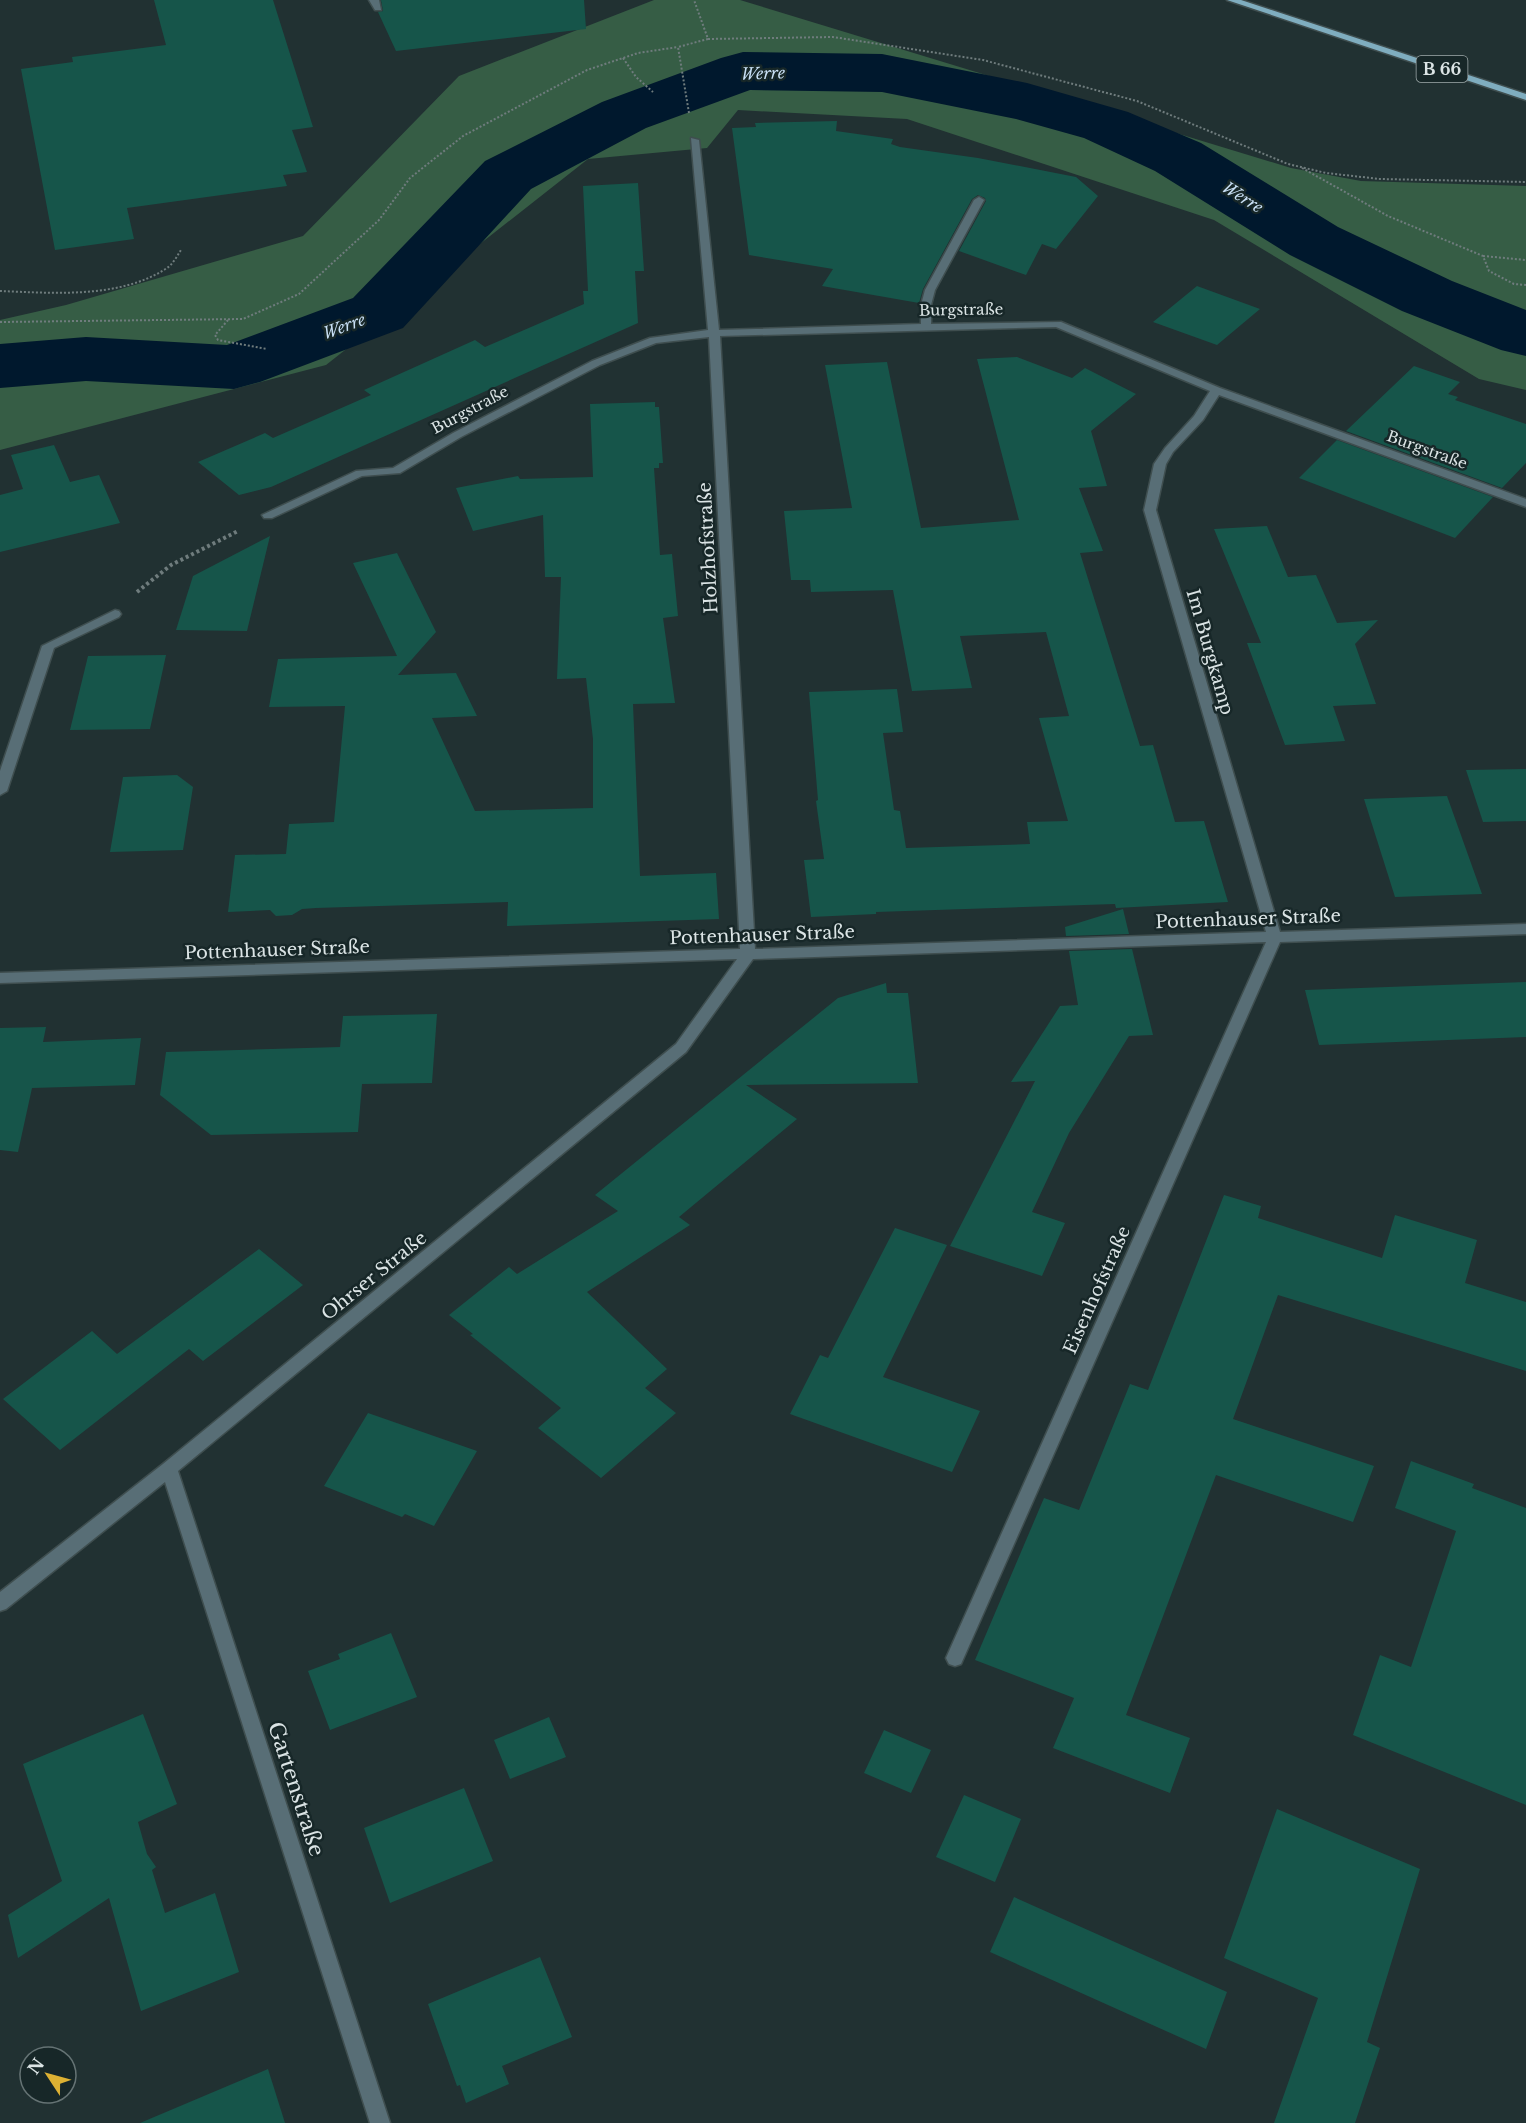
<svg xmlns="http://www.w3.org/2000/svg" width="1526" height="2123" viewBox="0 0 1526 2123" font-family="'Libre Baskerville',serif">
<rect width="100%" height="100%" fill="#213132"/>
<polygon fill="#365d45" points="654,0 740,0 1291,168 1361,181 1526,186 1526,390 1479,379 1214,220 907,119 738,110 707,148 588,159 326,365 0,450 0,320 66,305 303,236 459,76"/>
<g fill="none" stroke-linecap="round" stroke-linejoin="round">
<polygon fill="#00182d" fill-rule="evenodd" points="743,52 882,54 1027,83 1128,112 1201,143 1338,227 1452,281 1526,310 1526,356 1501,350 1402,311 1290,255 1155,171 1084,138 1016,119 882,92 750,90 646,128 531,189 403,328 260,382 234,389 86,381 0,388 0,344 86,337 227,345 353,298 485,161 602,102 721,58"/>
</g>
<g fill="#16554a">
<polygon points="154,0 273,0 313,127 292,130 307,172 283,175 287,186 127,208 134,239 55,250 21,69 73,62 72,57 166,45"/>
<polygon points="381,0 584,0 586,29 396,51 378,12 383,11"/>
<polygon points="837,121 836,131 893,139 891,144 900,147 978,158 1076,177 1098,196 1056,249 1042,244 1026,275 959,251 986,201 985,198 978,195 972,199 923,289 919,303 822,286 833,269 749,255 732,128 756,127 755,123"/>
<polygon points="638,183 644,271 635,271 638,323 271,487 239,495 198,462 265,433 273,438 371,395 364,390 475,340 485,347 584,304 583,291 588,291 583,186"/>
<polygon points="1197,286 1260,309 1217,345 1153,322"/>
<polygon points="1017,357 1072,378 1085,368 1136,394 1091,431 1107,486 1079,488 1103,551 1080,553 1140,746 1153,745 1175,822 1204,821 1228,902 1116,908 1115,904 876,912 876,914 811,917 804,860 824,859 816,801 818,800 809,692 897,689 903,732 883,733 894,810 900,811 906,848 1030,844 1027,822 1068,821 1039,718 1069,716 1046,632 960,636 972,688 912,691 893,590 811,592 810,580 791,580 784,511 852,508 825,365 887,362 921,528 1019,520 977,359"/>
<polygon points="1414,366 1460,382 1448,394 1458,397 1455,400 1526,424 1526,463 1502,488 1346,431"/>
<polygon points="655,402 655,407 659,407 663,463 659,463 659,468 654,468 660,555 672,554 678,616 663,618 675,703 633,704 640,876 716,873 719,919 507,926 508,902 316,908 302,909 292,915 276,916 270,910 228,912 235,855 286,854 289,824 334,822 345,706 269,707 278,659 397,656 353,563 397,553 436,632 398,675 456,673 477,716 432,718 475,811 593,808 593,739 586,678 557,679 561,577 545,577 543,515 473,531 456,488 518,476 520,479 593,477 590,404"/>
<polygon points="1337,440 1493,497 1455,538 1299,478"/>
<polygon points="54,445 70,482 99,475 120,523 0,552 0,495 23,489 11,455"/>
<polygon points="1267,526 1288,577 1316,575 1337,623 1378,620 1355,644 1376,704 1333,706 1345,741 1285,745 1247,643 1261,643 1214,529"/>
<polygon points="270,536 247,631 176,630 193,576"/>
<polygon points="166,655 150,729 70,730 88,656"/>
<polygon points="1526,769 1526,821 1483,822 1466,770"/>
<polygon points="177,775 193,787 183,850 110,852 123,777"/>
<polygon points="1447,796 1482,894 1395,897 1364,799"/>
<polygon points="1123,909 1129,934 1066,936 1065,927"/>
<polygon points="1132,949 1153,1035 1129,1036 1069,1133 1032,1212 1065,1223 1042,1276 950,1246 1035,1081 1011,1082 1060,1006 1078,1005 1069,951"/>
<polygon points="1526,982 1526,1037 1319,1045 1305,990"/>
<polygon points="886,983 887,993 908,993 918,1083 746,1085 797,1119 679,1217 690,1225 587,1292 667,1369 645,1388 676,1413 601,1478 538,1428 561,1408 470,1335 473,1334 449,1315 509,1267 517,1274 618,1211 595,1195 838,998"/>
<polygon points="437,1014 432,1083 362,1084 358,1132 211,1135 160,1095 166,1052 340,1047 343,1016"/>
<polygon points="46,1027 43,1042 141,1038 135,1085 32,1088 18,1152 0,1150 0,1028"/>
<polygon points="1224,1195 1261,1206 1258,1218 1382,1258 1395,1215 1477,1240 1465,1283 1526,1302 1526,1371 1278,1295 1233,1419 1374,1466 1353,1522 1216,1475 1126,1715 1190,1738 1170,1793 1053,1748 1074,1698 975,1660 1044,1498 1079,1510 1130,1384 1148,1390"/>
<polygon points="895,1228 947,1245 883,1377 980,1411 952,1472 790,1414 820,1355 828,1358"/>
<polygon points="259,1249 303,1285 203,1361 189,1349 60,1450 3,1399 92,1331 117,1354"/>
<polygon points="368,1413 477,1451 434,1526 405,1514 402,1517 324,1486"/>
<polygon points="1411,1461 1474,1484 1472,1488 1526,1508 1526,1805 1353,1735 1380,1655 1411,1667 1456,1531 1395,1508"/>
<polygon points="391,1633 417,1697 330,1730 308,1671 340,1659 338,1654"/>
<polygon points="143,1714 177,1804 138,1822 147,1854 156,1867 152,1870 165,1913 215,1893 239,1972 141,2011 109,1898 18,1958 8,1915 62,1881 23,1764"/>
<polygon points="549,1717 566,1757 510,1779 494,1740"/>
<polygon points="884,1730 931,1750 911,1793 864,1773"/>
<polygon points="464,1788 493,1861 390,1903 364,1828"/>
<polygon points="964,1795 1021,1819 995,1882 936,1857"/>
<polygon points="1277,1809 1420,1869 1367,2042 1380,2048 1355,2123 1274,2123 1318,1998 1224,1958"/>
<polygon points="1014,1897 1227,1992 1206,2049 990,1952"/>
<polygon points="540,1957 572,2037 502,2066 509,2084 466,2103 460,2085 457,2086 428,2004"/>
<polygon points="268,2069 285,2123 140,2123"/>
</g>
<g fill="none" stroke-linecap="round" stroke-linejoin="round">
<defs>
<g id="minor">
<polygon points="369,0 379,0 381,10 375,10"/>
<path d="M691,138L699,140L719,330L921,324V305L925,290L974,200L979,197L984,200L935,290L931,305V324L1061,322L1220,388L1526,499V507L1219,395L1203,420L1173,452L1166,464L1156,510L1280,932L1526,924V934L1280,942L961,1664L955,1666L949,1664L946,1658L1266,942L753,959L686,1052L178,1471L390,2123H370L165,1482L6,1609L0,1611V1592L163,1464L676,1044L737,959L0,983V973L740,949L709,337L656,343L600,365L461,437L400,473L362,476L272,518H264L262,515L356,471L393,468L453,433L592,361L650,338L708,330ZM1056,327L1210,391L1194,416L1165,448L1154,464L1144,510L1266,932L755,949L720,336Z"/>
<polygon points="115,610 119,611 121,614 119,617 54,648 7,791 0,795 0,771 42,646"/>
</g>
<polygon id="major" points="1227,0 1241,0 1526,94 1526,100"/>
</defs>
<use href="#minor" stroke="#3f4e4f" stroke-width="3"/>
<use href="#major" stroke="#3f4e4f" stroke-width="3"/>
<g stroke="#6f7c7d" stroke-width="2" stroke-dasharray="2 2" stroke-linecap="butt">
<polyline points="708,39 833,37 983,60 1137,101 1288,164 1326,173 1380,179 1526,182"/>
<polyline points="623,58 636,77 653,92"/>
<polyline points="689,113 678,47 708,39 694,0"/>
<polyline points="1302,168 1388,216 1483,256 1489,271 1514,284 1526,285"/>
<polyline points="1483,256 1526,260"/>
<path d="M0,291C53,293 120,299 167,268C173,264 177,256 181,250"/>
<polyline points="228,320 215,335 218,340 267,349"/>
<polyline points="0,322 243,319 299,294 379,220 410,178 463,136 587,70 638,53 678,47"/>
</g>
<polyline stroke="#6f7c7d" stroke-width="4" stroke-dasharray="3 3" stroke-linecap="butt" points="137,592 171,565 238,531"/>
<use href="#minor" fill="#586e76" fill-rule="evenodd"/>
<use href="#major" fill="#7fadbf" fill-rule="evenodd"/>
</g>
<g text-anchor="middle" stroke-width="5" stroke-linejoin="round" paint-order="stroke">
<g font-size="15" fill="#dbe4e5" stroke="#172728">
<text transform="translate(961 310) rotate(-1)" y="5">Burgstraße</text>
<text transform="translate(470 410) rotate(-28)" y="5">Burgstraße</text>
<text transform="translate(1427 450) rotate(20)" y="5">Burgstraße</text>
</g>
<rect fill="#172728" stroke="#a0abac" stroke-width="1.5" x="1416.5" y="56" width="51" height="26" rx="4.5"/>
<g font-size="16" font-weight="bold" fill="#dbe4e5">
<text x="1442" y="75">B 66</text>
</g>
<g font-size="16" font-style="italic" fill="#c8dff4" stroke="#172728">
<text transform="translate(763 73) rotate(-2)" y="6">Werre</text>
<text transform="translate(1243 197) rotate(32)" y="6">Werre</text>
<text transform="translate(344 326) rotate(-20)" y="6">Werre</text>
</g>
<g font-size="18" fill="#dbe4e5" stroke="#172728">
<text transform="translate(708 548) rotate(-93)" y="6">Holzhofstraße</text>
<text transform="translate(1210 652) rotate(74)" y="6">Im Burgkamp</text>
<text transform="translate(1248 919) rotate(-2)" y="6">Pottenhauser Straße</text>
<text transform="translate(762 935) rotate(-2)" y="6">Pottenhauser Straße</text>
<text transform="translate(277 950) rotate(-2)" y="6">Pottenhauser Straße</text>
<text transform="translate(374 1276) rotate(-39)" y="6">Ohrser Straße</text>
<text transform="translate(1097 1290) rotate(-66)" y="6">Eisenhofstraße</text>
</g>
<g font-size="21" fill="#dbe4e5" stroke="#172728">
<text transform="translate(296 1789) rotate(72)" y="7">Gartenstraße</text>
</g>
</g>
<g transform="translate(48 2075) rotate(306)"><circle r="28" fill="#172728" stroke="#657374" stroke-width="1.5"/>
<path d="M0-4.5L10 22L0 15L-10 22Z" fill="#ddb133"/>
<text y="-9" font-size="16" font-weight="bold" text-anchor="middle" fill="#dbe4e5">N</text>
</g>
</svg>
